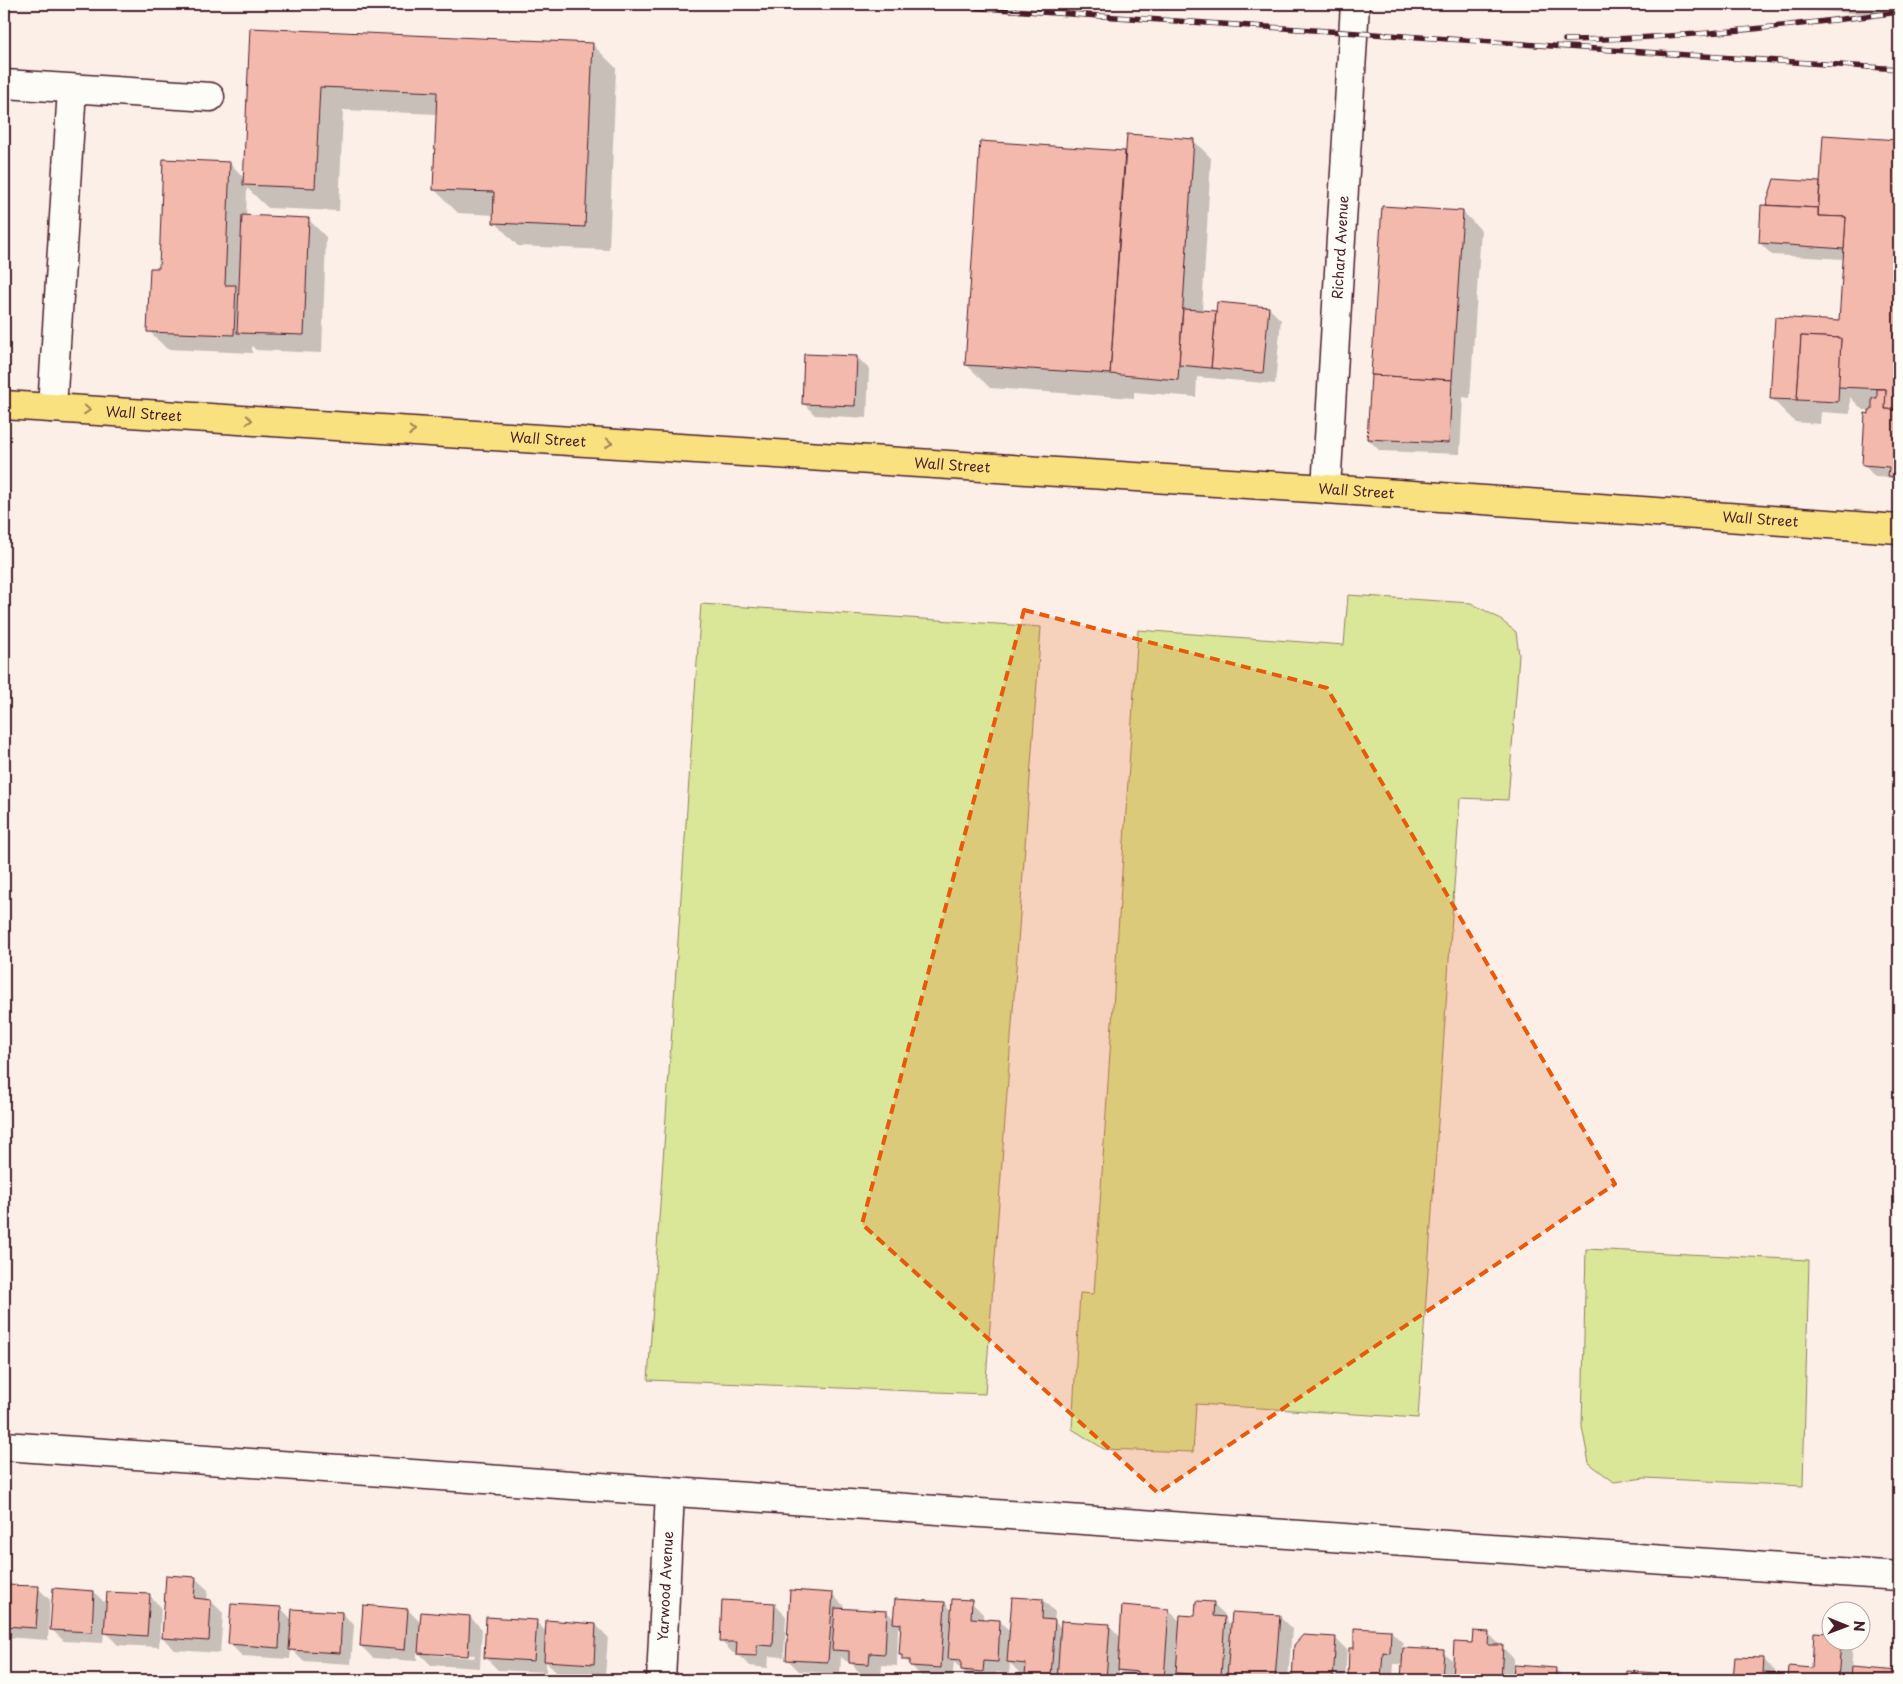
<svg xmlns="http://www.w3.org/2000/svg" width="1903" height="1684" viewBox="0 0 1903 1684" font-family="'Playpen Sans',sans-serif">
<rect width="100%" height="100%" fill="#fbefe8"/>
<filter id="ink" filterUnits="userSpaceOnUse"><feTurbulence type="fractalNoise" baseFrequency=".02" numOctaves="2"/><feDisplacementMap in="SourceGraphic" scale="10" xChannelSelector="R" yChannelSelector="G"/><feConvolveMatrix kernelMatrix="1 2 1 2 8 2 1 2 1" color-interpolation-filters="sRGB"/></filter>
<g filter="url(#ink)">
<g fill="#dae698" stroke="#928262">
<polygon points="1348,595 1471,603 1497,617 1516,632 1519,655 1508,800 1460,798 1418,1418 1196,1404 1193,1452 1104,1449 1072,1429 1080,1293 1094,1294 1138,630 1344,645"/>
<polygon points="701,604 1041,627 985,1394 648,1380"/>
<polygon points="1586,1249 1809,1260 1803,1486 1645,1478 1614,1482 1589,1463 1582,1427"/>
</g>
<g fill="#0003" fill-rule="evenodd">
<polygon points="1710,4 1899,4 1899,16"/>
<polygon points="251,30 592,44 616,68 609,250 518,246 495,222 495,215 458,213 434,189 437,114 343,110 339,211 268,208 247,188 246,217 308,219 326,237 322,353 256,350 252,346 252,353 167,349 149,331 160,269 230,163 244,178"/>
<polygon points="1193,140 1211,158 1202,311 1217,312 1269,308 1281,320 1275,384 1197,377 1196,397 1134,392 1134,398 990,388 966,364 1125,152 1127,154"/>
<polygon points="1898,141 1899,142 1899,486 1891,478 1875,477 1863,464 1870,410 1863,410 1850,397 1850,414 1821,412 1820,424 1795,422 1771,398 1840,322 1844,259 1772,255 1760,243 1770,207 1768,205 1775,181 1821,183"/>
<polygon points="1463,212 1481,230 1470,398 1463,397 1460,454 1380,451 1368,439"/>
<polygon points="857,357 869,369 867,418 815,415 803,403"/>
<polygon points="195,1578 208,1590 207,1600 211,1601 223,1613 220,1653 175,1650 163,1638"/>
<polygon points="4,1586 38,1588 50,1600 48,1640 4,1637"/>
<polygon points="94,1592 107,1605 149,1595 161,1607 159,1647 118,1645 104,1631 103,1643 64,1641 51,1629"/>
<polygon points="832,1594 844,1606 844,1610 887,1612 895,1620 945,1603 952,1611 971,1602 983,1614 983,1620 1000,1621 1011,1633 1043,1600 1055,1612 1054,1621 1062,1629 1109,1625 1121,1638 1168,1610 1181,1622 1196,1617 1213,1603 1225,1615 1225,1619 1232,1626 1280,1617 1292,1629 1288,1680 1186,1680 1177,1672 1177,1680 1130,1680 1119,1670 1118,1680 1032,1680 1027,1674 1021,1674 1010,1663 1009,1673 996,1672 995,1680 972,1680 954,1662 952,1680 923,1678 900,1654 901,1630 898,1627 897,1666 882,1665 881,1676 862,1675 850,1662 846,1661 841,1657 840,1674 799,1671 787,1659"/>
<polygon points="774,1604 786,1616 784,1657 769,1656 768,1668 750,1666 738,1654 733,1653 721,1641"/>
<polygon points="281,1608 292,1620 342,1613 354,1625 351,1664 303,1661 291,1649 290,1659 242,1656 230,1644"/>
<path d="M408,1610L421,1623L470,1617L482,1629L480,1668L431,1665L417,1651V1661L373,1658L361,1646ZM430,1653L475,1655L474,1658L430,1655Z"/>
<polygon points="536,1622 547,1632 596,1625 608,1637 605,1676 557,1673 546,1662 546,1672 498,1670 486,1658"/>
<polygon points="1391,1631 1403,1643 1402,1649 1443,1652 1455,1663 1474,1644 1488,1633 1514,1659 1514,1666 1555,1669 1565,1678 1595,1680 1402,1680 1403,1664 1394,1664 1393,1680 1349,1680 1350,1649 1355,1649"/>
<polygon points="1815,1633 1830,1634 1830,1642 1848,1642 1853,1647 1851,1668 1899,1672 1899,1680 1790,1680 1790,1668 1813,1669"/>
<polygon points="1335,1638 1347,1650 1345,1680 1293,1680 1296,1645"/>
<polygon points="1736,1658 1763,1659 1775,1671 1775,1675 1780,1675 1785,1680 1735,1680"/>
<polygon points="1628,1673 1670,1675 1675,1680 1627,1680"/>
</g>
<g fill="#f3b9ac" stroke="#4a1f2b">
<polygon points="250,28 593,43 585,227 493,223 494,192 433,190 437,92 320,87 315,188 243,185"/>
<polygon points="1127,134 1194,139 1178,380 1110,374"/>
<polygon points="1823,135 1899,140 1899,410 1885,409 1886,389 1838,387 1841,338 1801,336 1797,400 1770,399 1775,317 1839,321 1846,217 1818,216"/>
<polygon points="980,141 1125,151 1110,374 965,365"/>
<polygon points="163,159 230,162 225,285 236,285 234,335 147,332 150,268 159,268"/>
<polygon points="1774,179 1820,182 1818,208 1766,205"/>
<polygon points="1761,205 1818,208 1818,216 1846,217 1844,249 1759,243"/>
<polygon points="1382,206 1463,211 1452,380 1371,375"/>
<polygon points="242,215 309,218 304,335 237,333"/>
<polygon points="1217,302 1269,307 1263,373 1211,368"/>
<polygon points="1183,309 1216,311 1211,368 1179,365"/>
<polygon points="1801,336 1841,338 1838,402 1797,400"/>
<polygon points="804,354 857,356 855,406 802,404"/>
<polygon points="1371,375 1452,380 1449,443 1367,439"/>
<polygon points="1877,389 1886,389 1885,409 1899,410 1899,477 1888,476 1889,467 1862,465 1865,413 1869,414 1869,410 1872,410 1872,398 1877,398"/>
<polygon points="166,1575 196,1577 194,1598 211,1600 209,1641 162,1638"/>
<polygon points="4,1585 39,1586 36,1628 4,1626"/>
<polygon points="53,1588 94,1591 92,1632 50,1630"/>
<polygon points="790,1590 833,1593 828,1662 786,1660"/>
<polygon points="107,1592 150,1594 147,1636 104,1633"/>
<polygon points="1012,1597 1043,1599 1042,1619 1055,1620 1051,1677 1025,1676 1026,1664 1007,1662"/>
<polygon points="895,1599 945,1602 941,1668 910,1666 910,1660 902,1660 902,1655 899,1655 901,1624 893,1623"/>
<polygon points="952,1599 972,1600 971,1618 1000,1620 998,1662 984,1661 983,1672 961,1670 961,1660 948,1659"/>
<polygon points="722,1600 775,1603 773,1646 757,1645 757,1656 736,1655 737,1642 720,1642"/>
<polygon points="1196,1601 1214,1602 1213,1616 1225,1617 1221,1676 1176,1673 1180,1615 1195,1616"/>
<polygon points="231,1604 281,1607 279,1648 228,1644"/>
<polygon points="363,1605 408,1609 405,1650 360,1646"/>
<polygon points="1122,1605 1169,1609 1164,1680 1137,1680 1138,1672 1118,1670"/>
<polygon points="835,1608 887,1611 885,1654 870,1653 869,1664 849,1663 849,1651 832,1650"/>
<polygon points="292,1609 342,1612 340,1653 289,1650"/>
<polygon points="421,1612 470,1616 468,1656 418,1653"/>
<polygon points="1232,1612 1280,1615 1275,1680 1247,1680 1227,1677"/>
<polygon points="486,1617 537,1620 534,1661 484,1658"/>
<polygon points="546,1620 596,1624 594,1664 544,1661"/>
<polygon points="1061,1621 1110,1624 1106,1680 1057,1680"/>
<polygon points="1354,1628 1391,1630 1390,1653 1383,1652 1381,1680 1348,1680 1349,1648 1354,1648"/>
<polygon points="1473,1631 1489,1632 1488,1645 1503,1645 1501,1680 1452,1680 1454,1642 1472,1643"/>
<polygon points="1814,1632 1830,1633 1830,1642 1841,1642 1838,1680 1788,1680 1789,1666 1812,1668"/>
<polygon points="1303,1635 1336,1637 1333,1680 1292,1680 1294,1645"/>
<polygon points="1403,1648 1444,1650 1442,1680 1401,1680"/>
<polygon points="1735,1657 1764,1658 1763,1673 1780,1674 1780,1680 1733,1680"/>
<polygon points="1514,1665 1556,1668 1555,1680 1513,1680"/>
<polygon points="1851,1667 1899,1671 1899,1680 1850,1680"/>
<polygon points="1627,1671 1671,1674 1670,1680 1626,1680"/>
<polygon points="1565,1677 1614,1680 1565,1680"/>
</g>
<g fill="none" stroke-linecap="round" stroke-linejoin="round">
<defs>
<g id="minor">
<polyline points="5,84 210,97"/>
<polyline points="52,408 72,89"/>
<path id="s1" d="M1326,489L1355,4"/>
<polyline points="4,1446 1899,1576"/>
<path id="s2" d="M661,1680L670,1492"/>
</g>
<g id="major">
<path id="s3" d="M4,405L1326,489L1899,529"/>
</g>
</defs>
<use href="#minor" stroke="#4a1f2b" stroke-width="31"/>
<use href="#major" stroke="#4a1f2b" stroke-width="31"/>
<use href="#minor" stroke="#fdfcf7" stroke-width="28"/>
<use href="#major" stroke="#fae180" stroke-width="28"/>
<defs>
<g id="rail">
<polyline points="921,4 1899,69"/>
<path d="M1565,40C1675,39 1790,26 1899,12"/>
</g>
</defs>
<use href="#rail" stroke="#4a1f2b" stroke-width="5.5"/>
<use href="#rail" stroke="#fdfcf7" stroke-width="4" stroke-dasharray="11" stroke-linecap="butt"/>
</g>
<defs><path id="oneway-chevron" d="M-2-3.5L2.5 0L-2 3.5" fill="none" stroke-width="1.6" stroke-linecap="round" stroke-linejoin="round" transform="scale(1.25)"/></defs>
<g stroke="#a28056">
<use href="#oneway-chevron" transform="translate(87 410) rotate(4)"/>
<use href="#oneway-chevron" transform="translate(249 420) rotate(4)"/>
<use href="#oneway-chevron" transform="translate(412 431) rotate(4)"/>
<use href="#oneway-chevron" transform="translate(609 443) rotate(4)"/>
</g>
</g>
<path fill="#e8590c" fill-opacity="0.2" stroke="#e8590c" stroke-width="4" stroke-dasharray="10 6" stroke-linejoin="round" d="M1024,610L1327,688L1615,1184L1158,1493L862,1224Z"/>
<g text-anchor="middle" stroke-width="5" stroke-linejoin="round" paint-order="stroke">
<g font-size="14" fill="#4a1f2b" stroke="#fdfcf7">
<text dy="5" stroke="none"><textPath href="#s1" startOffset="242">Richard Avenue</textPath></text>
<text dy="5" stroke="none"><textPath href="#s3" startOffset="140">Wall Street</textPath></text>
<text dy="5" stroke="none"><textPath href="#s3" startOffset="545">Wall Street</textPath></text>
<text dy="5" stroke="none"><textPath href="#s3" startOffset="950">Wall Street</textPath></text>
<text dy="5" stroke="none"><textPath href="#s3" startOffset="1355">Wall Street</textPath></text>
<text dy="5" stroke="none"><textPath href="#s3" startOffset="1760">Wall Street</textPath></text>
<text dy="5" stroke="none"><textPath href="#s2" startOffset="94">Yarwood Avenue</textPath></text>
</g>
</g>
<rect width="1903" height="1684" fill="none" stroke="#fdfcf7" stroke-width="20"/>
<rect x="10" y="10" width="1883" height="1664" fill="none" stroke="#4a1f2b" stroke-width="2" filter="url(#ink)"/>
<g transform="translate(1846 1626) rotate(91)"><circle r="24" fill="#fdfcf7" stroke="#b5a4a5"/>
<path d="M0-4L9 19L0 12L-9 19Z" fill="#4a1f2b"/>
<text y="-8" font-size="14" font-weight="bold" text-anchor="middle" fill="#4a1f2b">N</text>
</g>
</svg>
